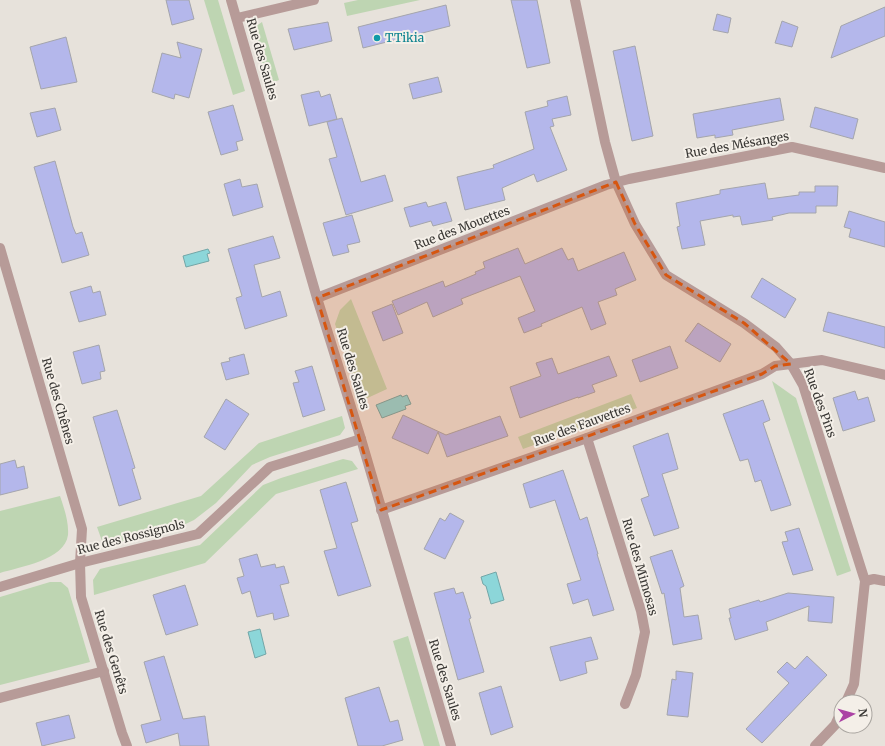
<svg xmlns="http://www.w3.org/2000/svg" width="885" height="746" viewBox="0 0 885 746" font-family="Merriweather,serif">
<rect width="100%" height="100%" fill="#e7e2db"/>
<g fill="#bed5b2">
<polygon points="204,0 218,0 245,91 233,95"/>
<polygon points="358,0 420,0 347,16 344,3"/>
<polygon points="262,22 279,80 268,84 252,33 255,27"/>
<polygon points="351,299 387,389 361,401 335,324 340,310"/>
<polygon points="772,381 796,398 851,571 837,576"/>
<polygon points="631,394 637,408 523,449 518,437"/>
<polygon points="342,416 345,428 340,435 270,457 252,465 216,503 194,520 175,529 110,545 102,541 97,527 201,496 259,443"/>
<polygon points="343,459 352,461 358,469 276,494 205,563 94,595 93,580 100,569 200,545 263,485 281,478"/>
<path d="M60,496C64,508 69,522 68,535C65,560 19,567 0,573V511Z"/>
<polygon points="50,582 61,582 68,588 90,662 0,685 0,597"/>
<polygon points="408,636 440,746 424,746 393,641"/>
</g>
<g fill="#8cd6d9" stroke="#73a6a7">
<polygon points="208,249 210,253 207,254 209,261 186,267 183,256"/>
<polygon points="401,395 402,397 407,395 411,404 405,406 406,409 382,418 376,405"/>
<polygon points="496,572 504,600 491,604 486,586 483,584 481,577"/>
<polygon points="260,629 266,654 255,658 248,632"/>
</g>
<g fill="#b4b7eb" stroke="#a4a5ac">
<polygon points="166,0 189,0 194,19 172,25"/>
<polygon points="511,0 537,0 550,63 527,68"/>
<polygon points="446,5 450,26 363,48 358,27"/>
<polygon points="885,7 885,36 831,58 841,26"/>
<polygon points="717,14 731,18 728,33 713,30"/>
<polygon points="782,21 798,27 792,47 775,43"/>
<polygon points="328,22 332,41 294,50 288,29"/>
<polygon points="66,37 77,82 41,89 30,47"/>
<polygon points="177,42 202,49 189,98 175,94 174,99 152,92 162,53 181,58"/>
<polygon points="635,46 653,136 632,141 613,51"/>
<polygon points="438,77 442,92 413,99 409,84"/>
<polygon points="319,91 321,97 330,94 337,119 309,126 301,95"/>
<polygon points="567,96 571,115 552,119 554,126 550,127 567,170 537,182 534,174 502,188 505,200 465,210 457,177 494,168 493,165 534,149 525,112 548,106 547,101"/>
<polygon points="780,98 784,120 732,130 733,135 715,138 715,135 697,138 693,114"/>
<polygon points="233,105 243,140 236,142 238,150 221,155 208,112"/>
<polygon points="815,107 858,119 853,139 810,127"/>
<polygon points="55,108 61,130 37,137 30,113"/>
<polygon points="342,118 361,182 385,175 393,201 346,215 329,159 337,157 327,122"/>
<polygon points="55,161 73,227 76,234 82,232 89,255 62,263 34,167"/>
<polygon points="240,179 242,187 257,184 263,207 233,216 224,184"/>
<polygon points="765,183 768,199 799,195 799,192 815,192 815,186 838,186 837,206 816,206 816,213 789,213 772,217 773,220 742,225 740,216 733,217 733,215 700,221 705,245 682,249 677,227 680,226 676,203 720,194 720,190"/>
<polygon points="426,202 428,207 446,202 452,221 433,226 431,221 410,227 404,208"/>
<polygon points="849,211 885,222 885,247 849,237 851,229 844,227"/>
<polygon points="352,215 360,242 347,245 349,252 333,256 323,223"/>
<polygon points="273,236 280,258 254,265 262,297 280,291 287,316 245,329 236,298 242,296 228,249"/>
<polygon points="518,248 525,264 562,248 568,260 573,258 578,271 624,252 636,280 615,289 617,295 598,302 606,324 591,330 582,307 541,324 542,326 524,333 518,318 535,311 520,276 461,299 463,304 433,317 427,302 398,315 392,301 443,281 445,287 476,274 475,272 485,268 483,262"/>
<polygon points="762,278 796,299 785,318 751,297"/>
<polygon points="91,286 93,293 100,291 106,315 79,322 70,292"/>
<polygon points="392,304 403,333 383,341 372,312"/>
<polygon points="828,312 885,327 885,348 823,331"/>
<polygon points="698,323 731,344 720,362 685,341"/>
<polygon points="99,345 105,371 100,372 101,379 82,384 73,352"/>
<polygon points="670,346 678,368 640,382 632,360"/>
<polygon points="244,354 249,374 226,380 221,363 230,361 229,358"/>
<polygon points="609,356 617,376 592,385 595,392 578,398 578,397 520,418 510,387 541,376 536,363 552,358 558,374"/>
<polygon points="312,366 325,410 303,417 293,383 299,382 295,371"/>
<polygon points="855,391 858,400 868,397 875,421 843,431 833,398"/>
<polygon points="226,399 249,414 225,450 204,437"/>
<polygon points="763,400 770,420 763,423 791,505 771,511 761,480 755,482 748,459 740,461 723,414"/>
<polygon points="117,410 135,468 132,469 141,499 119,506 93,417"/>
<polygon points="403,415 446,435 500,416 508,436 447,457 438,432 428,454 392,438"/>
<polygon points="668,433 678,469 662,474 679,528 654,536 641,499 649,496 633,446"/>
<polygon points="15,460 17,468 24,466 28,488 0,495 0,464"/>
<polygon points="563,470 580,520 587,517 598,554 597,554 614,610 593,616 588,599 573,604 567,584 581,580 555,500 530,508 523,484"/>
<polygon points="346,482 358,521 351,523 371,586 338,596 324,551 337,548 320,490"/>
<polygon points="450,513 464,521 445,559 424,549 440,518 445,521"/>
<polygon points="799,528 813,570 793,575 782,542 788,541 785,532"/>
<polygon points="672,550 684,586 680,588 684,617 698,615 702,639 673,645 664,593 662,594 650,557"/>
<polygon points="257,554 261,567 275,564 276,568 284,566 289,583 280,585 289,616 274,620 273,613 257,617 250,591 242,594 237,578 244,576 239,559"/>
<polygon points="185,585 198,625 166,635 153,595"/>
<polygon points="454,588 456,594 463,592 471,618 469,619 484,672 458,680 434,593"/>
<polygon points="788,593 834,597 832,623 808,621 809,606 766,622 768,630 735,640 729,618 731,618 729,609 759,600 760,602"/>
<polygon points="591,637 598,659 585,662 587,673 560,681 550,647"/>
<polygon points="164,656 183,719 205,716 209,746 180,746 178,733 146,743 141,725 161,720 144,662"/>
<polygon points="807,656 827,675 762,743 746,729 789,683 777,672 787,662 795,669"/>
<polygon points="676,671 693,673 688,717 667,715 672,679 676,680"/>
<polygon points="501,686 513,727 491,735 479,693"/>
<polygon points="379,687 390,722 398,720 403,740 382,746 358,746 345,698"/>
<polygon points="69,715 75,738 42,746 36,723"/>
</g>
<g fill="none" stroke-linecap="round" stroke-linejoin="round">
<g stroke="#b79b98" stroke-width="10">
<polyline points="231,0 317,298 361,439 451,746"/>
<polyline points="575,0 605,142 616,182 635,224 666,275 744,323 776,347 791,364 803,385 865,581 854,684 846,702"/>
<polyline points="237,18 314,0"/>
<polyline points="0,248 82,529 80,563 81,597 122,733 127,746"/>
<polyline points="317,298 606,185 629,179 792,147 885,168"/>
<polyline points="587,438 641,611 645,632 636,675 625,704"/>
<polyline points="381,510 587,438 762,374 775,366 822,360 885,375"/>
<polyline points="865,581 874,579 885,581"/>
<polyline points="0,587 80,563 198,534 270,467 361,439"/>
<polyline points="0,698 104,671"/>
<polyline points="815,746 835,725 841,712"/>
</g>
</g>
<path fill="#d65610" fill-opacity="0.2" stroke="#d65610" stroke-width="3" stroke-dasharray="8 5" stroke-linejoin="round" d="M616,182L635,224L666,275L744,323L791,364L775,366L762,374L381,510L317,298Z"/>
<circle fill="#0f9aa8" stroke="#f4efe8" stroke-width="1.5" cx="377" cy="38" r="4"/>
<g text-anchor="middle" stroke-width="4" stroke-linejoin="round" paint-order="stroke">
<g font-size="12" fill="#0d838f" stroke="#f4efe8" text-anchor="start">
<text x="385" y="42">TTikia</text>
</g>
<g font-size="12" fill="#383633" stroke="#f4efe8">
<text transform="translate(262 59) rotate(74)" y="4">Rue des Saules</text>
<text transform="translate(737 145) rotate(-10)" y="4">Rue des Mésanges</text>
<text transform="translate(462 228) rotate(-21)" y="4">Rue des Mouettes</text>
<text transform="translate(353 369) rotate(73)" y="4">Rue des Saules</text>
<text transform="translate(58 401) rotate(74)" y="4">Rue des Chênes</text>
<text transform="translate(820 403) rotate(70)" y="4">Rue des Pins</text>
<text transform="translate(582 425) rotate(-20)" y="4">Rue des Fauvettes</text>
<text transform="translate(131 537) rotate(-14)" y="4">Rue des Rossignols</text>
<text transform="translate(640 567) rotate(74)" y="4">Rue des Mimosas</text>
<text transform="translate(111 652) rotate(73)" y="4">Rue des Genêts</text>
<text transform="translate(445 680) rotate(73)" y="4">Rue des Saules</text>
</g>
</g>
<g transform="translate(853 714) rotate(84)"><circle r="19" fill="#f4efe8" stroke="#a9a5a0"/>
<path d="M0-3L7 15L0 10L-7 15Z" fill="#ab42a4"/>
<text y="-6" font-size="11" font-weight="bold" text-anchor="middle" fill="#383633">N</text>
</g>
</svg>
